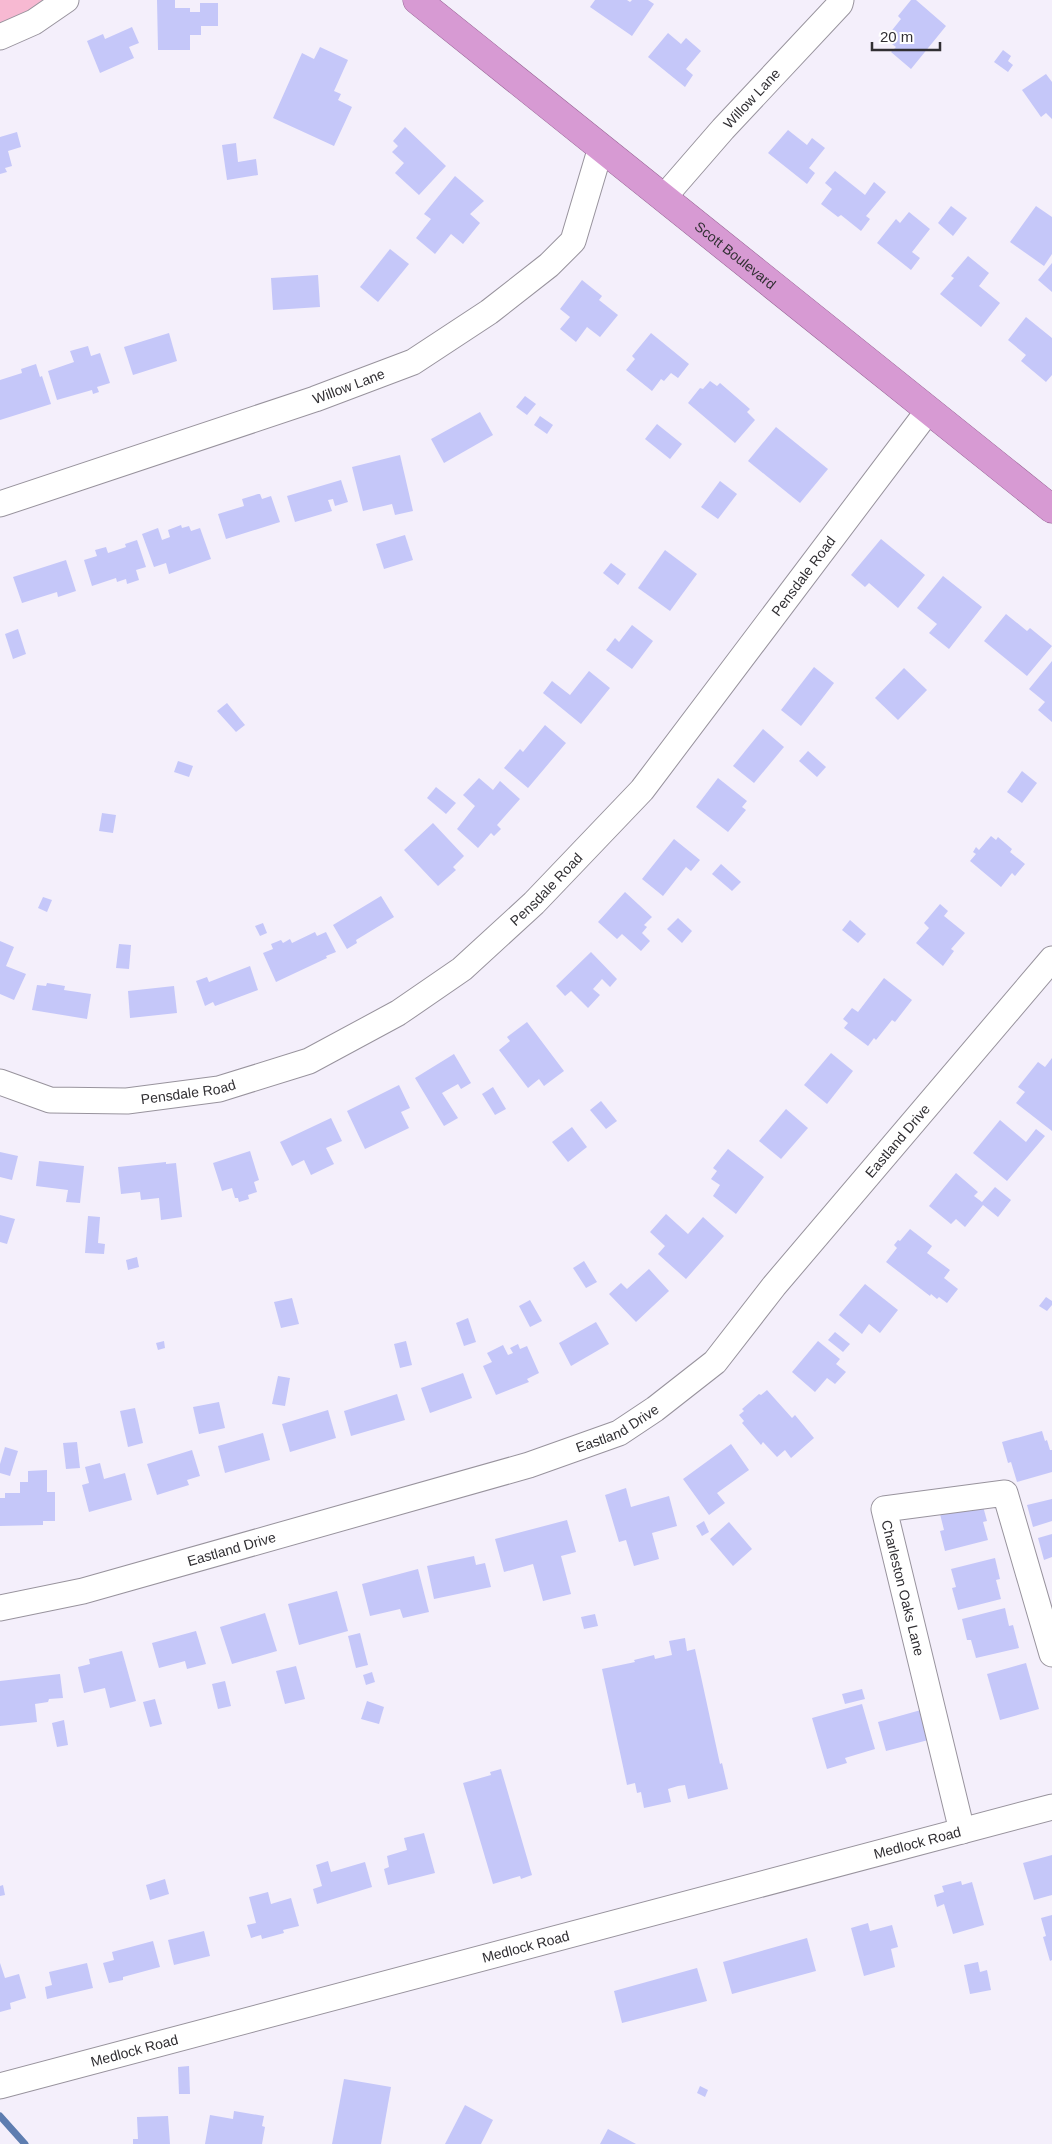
<svg xmlns="http://www.w3.org/2000/svg" width="1052" height="2144" viewBox="0 0 1052 2144" font-family="Arial,sans-serif">
<rect width="100%" height="100%" fill="#f4effb"/>
<polygon fill="#f7b9d2" points="0,0 50,0 0,29"/>
<g fill="none" stroke-linecap="round" stroke-linejoin="round">
<polyline stroke="#5e7db0" stroke-width="7" points="0,2116 25,2144"/>
</g>
<g fill="#c5c7f9">
<polygon points="157,0 175,0 175,8 190,8 190,12 200,12 200,3 218,3 218,26 201,26 201,35 190,35 190,50 158,50"/>
<polygon points="595,0 627,0 630,2 632,0 648,0 654,4 632,36 590,7"/>
<polygon points="911,0 916,0 946,26 911,69 891,52 896,47 885,39 901,19 898,16"/>
<polygon points="132,27 139,43 129,47 134,58 100,73 87,41 103,34 105,39"/>
<polygon points="668,33 681,44 686,38 701,51 686,69 693,75 685,87 648,57"/>
<polygon points="320,47 348,60 334,91 341,94 338,100 352,107 334,146 273,118 302,53 314,59"/>
<polygon points="1003,50 1011,56 1008,61 1013,65 1008,72 994,62"/>
<polygon points="1046,74 1052,82 1052,119 1046,113 1041,117 1022,90"/>
<polygon points="405,127 446,166 419,195 395,173 404,163 392,152 398,146 393,141"/>
<polygon points="788,130 807,145 812,138 825,148 809,168 815,173 807,184 768,153"/>
<polygon points="17,132 21,147 8,151 12,166 5,168 7,172 0,174 0,137"/>
<polygon points="236,143 238,162 256,159 258,175 227,180 222,145"/>
<polygon points="835,171 865,195 874,182 886,192 866,216 870,219 861,231 841,215 838,217 821,204 832,189 825,183"/>
<polygon points="455,176 484,201 470,214 480,223 463,244 451,234 435,254 416,238 431,219 424,214"/>
<polygon points="951,206 967,218 953,236 938,223"/>
<polygon points="1036,206 1052,217 1052,254 1044,266 1010,242"/>
<polygon points="909,212 930,229 912,252 920,258 911,270 877,243 896,219 900,223"/>
<polygon points="390,249 409,264 378,302 360,287"/>
<polygon points="968,256 989,273 979,286 1000,303 981,327 940,294 954,278 951,276"/>
<polygon points="1052,263 1052,292 1038,280"/>
<polygon points="318,275 320,307 273,310 271,278"/>
<polygon points="582,280 602,296 599,300 618,315 600,337 587,327 576,342 560,329 570,317 560,309"/>
<polygon points="1026,317 1052,338 1052,375 1046,382 1021,361 1026,355 1008,340"/>
<polygon points="169,333 177,361 133,375 124,347"/>
<polygon points="651,333 689,364 678,378 671,373 664,381 661,379 652,391 626,370 635,359 632,356"/>
<polygon points="88,346 91,356 100,353 110,383 97,387 99,392 93,394 92,390 57,400 48,371 74,362 70,351"/>
<polygon points="36,364 40,377 42,376 51,404 0,420 0,380 22,373 21,369"/>
<polygon points="710,381 717,386 720,383 750,409 747,412 755,420 735,443 688,403 700,388 703,389"/>
<polygon points="525,396 536,404 527,415 516,407"/>
<polygon points="480,412 493,435 444,463 431,439"/>
<polygon points="540,416 553,425 547,434 534,425"/>
<polygon points="657,424 682,444 670,459 645,439"/>
<polygon points="776,427 828,469 800,503 748,461"/>
<polygon points="400,455 413,511 395,515 392,504 363,511 352,467"/>
<polygon points="341,480 348,502 335,506 333,499 328,500 332,511 295,522 287,496"/>
<polygon points="720,481 737,494 718,519 701,507"/>
<polygon points="258,494 260,494 262,499 271,496 280,522 226,539 218,514 244,506 242,499"/>
<polygon points="181,525 182,528 189,526 191,531 200,528 211,559 169,574 166,563 154,567 142,534 158,528 162,540 170,537 168,530"/>
<polygon points="405,535 413,560 384,569 376,544"/>
<polygon points="881,539 925,575 898,608 869,583 865,587 851,575"/>
<polygon points="137,540 146,567 136,570 139,580 127,584 126,579 117,582 116,578 92,586 84,560 97,556 95,550 106,547 108,553 126,547 125,544"/>
<polygon points="665,550 697,574 670,611 638,588"/>
<polygon points="66,560 76,591 58,597 57,592 22,603 13,577"/>
<polygon points="611,563 626,574 618,585 603,573"/>
<polygon points="943,576 982,607 949,649 929,633 937,624 917,608"/>
<polygon points="1006,614 1027,631 1030,628 1052,646 1027,676 984,641"/>
<polygon points="632,625 653,641 632,669 606,650 615,638 619,642"/>
<polygon points="18,629 26,654 13,659 5,634"/>
<polygon points="1052,661 1052,722 1038,710 1045,702 1029,689"/>
<polygon points="814,667 834,683 801,726 781,710"/>
<polygon points="904,668 927,690 898,720 875,698"/>
<polygon points="589,671 610,688 581,724 543,693 552,681 570,695"/>
<polygon points="227,703 245,725 236,732 217,711"/>
<polygon points="545,725 566,743 528,788 504,768 520,749 523,752"/>
<polygon points="763,729 784,747 754,783 733,766"/>
<polygon points="808,751 826,767 817,777 799,761"/>
<polygon points="178,761 193,766 189,777 174,772"/>
<polygon points="1022,771 1037,783 1022,803 1007,792"/>
<polygon points="479,778 493,790 500,781 520,799 497,825 501,829 494,836 491,833 478,848 457,829 475,806 463,795"/>
<polygon points="718,778 747,801 742,807 746,810 728,832 696,807"/>
<polygon points="436,787 456,803 446,814 427,798"/>
<polygon points="102,813 116,815 113,833 99,831"/>
<polygon points="433,823 464,856 453,867 456,870 438,886 404,850"/>
<polygon points="991,836 996,840 998,837 1012,849 1010,852 1025,864 1015,876 1012,873 1001,887 970,861 976,854 973,852 976,847 979,850"/>
<polygon points="674,839 700,860 691,871 686,867 663,896 642,879"/>
<polygon points="721,864 741,882 732,891 712,874"/>
<polygon points="625,892 652,917 644,925 647,927 642,933 650,941 641,951 622,934 617,939 598,922"/>
<polygon points="381,896 394,917 356,940 357,943 347,949 333,925"/>
<polygon points="43,897 52,900 47,912 38,908"/>
<polygon points="940,904 948,911 944,916 965,933 951,949 954,951 943,966 916,943 929,928 924,923"/>
<polygon points="678,918 692,931 682,943 667,929"/>
<polygon points="850,920 866,934 858,943 842,930"/>
<polygon points="263,923 267,933 260,936 255,926"/>
<polygon points="315,932 317,936 326,932 336,952 326,956 327,958 276,982 263,953 273,949 271,944 281,940 283,943 290,939 292,943"/>
<polygon points="0,941 14,947 6,966 26,974 14,1000 0,994"/>
<polygon points="119,944 131,945 129,969 116,968"/>
<polygon points="591,952 617,979 610,987 602,979 593,989 600,995 588,1008 571,991 565,996 556,986"/>
<polygon points="250,966 258,990 215,1006 213,1002 205,1006 196,981 207,977 209,982"/>
<polygon points="884,978 912,1000 895,1022 892,1020 876,1040 874,1038 868,1046 844,1028 848,1023 843,1019 852,1008 858,1012"/>
<polygon points="47,983 65,986 64,990 91,994 87,1019 32,1010 37,985 46,986"/>
<polygon points="174,986 177,1013 130,1018 128,991"/>
<polygon points="527,1022 564,1071 544,1086 539,1079 528,1088 499,1050 510,1041 507,1037"/>
<polygon points="831,1053 853,1071 827,1104 804,1085"/>
<polygon points="454,1054 471,1083 461,1089 458,1084 442,1093 458,1118 444,1126 415,1078"/>
<polygon points="1052,1058 1052,1131 1016,1103 1025,1092 1018,1087 1038,1062 1045,1067"/>
<polygon points="399,1085 410,1108 401,1112 409,1128 365,1149 347,1111"/>
<polygon points="493,1087 506,1109 495,1115 482,1094"/>
<polygon points="601,1101 617,1121 606,1129 590,1110"/>
<polygon points="786,1109 808,1128 781,1159 759,1141"/>
<polygon points="331,1118 342,1141 326,1148 334,1164 311,1175 304,1160 292,1166 280,1142"/>
<polygon points="1000,1120 1026,1142 1036,1129 1045,1136 1007,1181 973,1153"/>
<polygon points="572,1127 587,1147 568,1162 552,1142"/>
<polygon points="728,1149 764,1177 736,1214 713,1196 720,1185 711,1179 717,1171 713,1168"/>
<polygon points="250,1151 259,1180 254,1182 257,1192 248,1195 249,1199 239,1202 238,1198 235,1198 232,1188 222,1191 213,1163"/>
<polygon points="0,1152 18,1156 12,1180 0,1177"/>
<polygon points="39,1161 84,1166 80,1203 66,1202 68,1190 36,1186"/>
<polygon points="166,1162 166,1164 176,1163 182,1217 161,1220 159,1198 141,1200 140,1192 121,1194 118,1167"/>
<polygon points="956,1173 978,1192 974,1196 982,1202 995,1187 1011,1200 998,1217 983,1205 965,1227 956,1219 951,1224 929,1206"/>
<polygon points="666,1214 688,1234 703,1217 724,1236 686,1279 658,1254 665,1246 650,1232"/>
<polygon points="0,1215 15,1219 7,1244 0,1242"/>
<polygon points="88,1216 100,1217 98,1243 105,1244 104,1254 85,1253"/>
<polygon points="910,1229 932,1246 927,1253 950,1270 944,1278 958,1289 947,1303 939,1297 937,1299 931,1294 930,1296 886,1262 897,1248 894,1245 898,1240 900,1241"/>
<polygon points="137,1257 139,1267 128,1270 126,1260"/>
<polygon points="584,1261 597,1282 586,1288 573,1268"/>
<polygon points="649,1269 669,1291 636,1322 609,1294 621,1283 627,1289"/>
<polygon points="865,1284 898,1310 880,1333 869,1324 862,1334 839,1315"/>
<polygon points="1046,1297 1052,1301 1052,1305 1047,1311 1039,1306"/>
<polygon points="292,1298 299,1324 281,1328 274,1302"/>
<polygon points="530,1300 542,1321 530,1327 519,1306"/>
<polygon points="468,1318 476,1342 464,1346 456,1323"/>
<polygon points="596,1322 609,1344 571,1366 559,1343"/>
<polygon points="835,1332 850,1344 843,1352 828,1340"/>
<polygon points="164,1341 165,1348 158,1350 156,1343"/>
<polygon points="406,1341 412,1365 400,1368 394,1344"/>
<polygon points="818,1341 840,1359 836,1364 846,1372 835,1384 827,1378 815,1392 792,1372"/>
<polygon points="518,1344 520,1349 527,1346 539,1373 527,1379 529,1382 496,1395 483,1366 492,1362 487,1353 503,1345 508,1355 513,1353 510,1348"/>
<polygon points="463,1373 472,1398 430,1413 421,1388"/>
<polygon points="278,1376 290,1378 285,1406 272,1404"/>
<polygon points="767,1390 792,1418 795,1415 814,1438 791,1458 785,1450 777,1457 763,1442 761,1445 742,1423 744,1421 739,1415 744,1411 742,1409 759,1394 761,1395"/>
<polygon points="397,1394 405,1420 351,1436 344,1411"/>
<polygon points="219,1402 225,1428 199,1434 193,1407"/>
<polygon points="135,1408 143,1443 128,1447 120,1411"/>
<polygon points="328,1410 336,1438 290,1452 282,1424"/>
<polygon points="1042,1431 1045,1441 1047,1440 1050,1450 1052,1450 1052,1472 1017,1482 1011,1462 1008,1463 1002,1442"/>
<polygon points="263,1433 270,1460 225,1473 218,1446"/>
<polygon points="77,1442 80,1468 66,1469 63,1443"/>
<polygon points="731,1444 749,1470 717,1493 725,1503 709,1515 683,1479"/>
<polygon points="5,1447 18,1451 10,1476 0,1473 0,1464"/>
<polygon points="192,1450 200,1476 187,1480 189,1485 157,1495 147,1464"/>
<polygon points="100,1463 104,1479 125,1473 132,1500 89,1512 82,1485 89,1483 85,1467"/>
<polygon points="47,1470 47,1492 55,1492 55,1521 43,1521 43,1525 0,1526 0,1498 5,1498 5,1493 20,1493 20,1482 28,1482 28,1471"/>
<polygon points="626,1488 631,1507 669,1496 677,1526 652,1533 659,1559 634,1566 626,1540 619,1542 605,1495"/>
<polygon points="981,1499 987,1521 983,1522 988,1540 945,1551 940,1531 944,1530 939,1510"/>
<polygon points="1052,1499 1052,1521 1033,1527 1027,1505"/>
<polygon points="567,1520 576,1552 561,1556 571,1594 543,1601 533,1564 504,1572 495,1539"/>
<polygon points="704,1521 709,1532 702,1536 696,1526"/>
<polygon points="729,1522 752,1549 733,1566 710,1539"/>
<polygon points="1052,1534 1052,1557 1044,1560 1038,1538"/>
<polygon points="474,1556 476,1565 485,1563 491,1587 434,1599 427,1566"/>
<polygon points="995,1558 1000,1579 996,1580 1001,1599 958,1610 952,1588 956,1587 951,1569"/>
<polygon points="418,1569 429,1612 403,1618 400,1609 370,1616 362,1584"/>
<polygon points="337,1591 348,1631 299,1645 288,1604"/>
<polygon points="1005,1608 1009,1626 1013,1625 1019,1648 976,1658 971,1640 967,1640 962,1619"/>
<polygon points="265,1613 277,1651 232,1664 220,1627"/>
<polygon points="595,1614 598,1626 584,1629 581,1617"/>
<polygon points="196,1631 206,1664 187,1669 185,1661 159,1668 152,1643"/>
<polygon points="360,1633 368,1665 356,1668 348,1636"/>
<polygon points="685,1638 687,1651 695,1649 720,1764 722,1763 728,1789 688,1799 685,1785 678,1786 668,1789 671,1802 644,1808 641,1792 637,1793 635,1783 627,1785 602,1669 635,1662 634,1660 654,1655 655,1659 672,1655 669,1641"/>
<polygon points="122,1651 136,1701 110,1708 105,1688 84,1693 78,1667 90,1664 89,1659"/>
<polygon points="1026,1663 1039,1709 1000,1720 987,1674"/>
<polygon points="296,1666 305,1699 285,1704 276,1671"/>
<polygon points="372,1672 375,1682 366,1685 363,1675"/>
<polygon points="60,1674 63,1698 49,1699 48,1702 35,1704 37,1722 0,1726 0,1681"/>
<polygon points="225,1681 231,1706 218,1709 212,1684"/>
<polygon points="862,1689 865,1699 845,1704 842,1694"/>
<polygon points="155,1699 162,1724 150,1727 143,1702"/>
<polygon points="367,1701 384,1707 379,1724 361,1719"/>
<polygon points="862,1704 875,1749 845,1758 847,1763 827,1769 812,1718"/>
<polygon points="928,1708 936,1738 886,1751 878,1722"/>
<polygon points="64,1720 68,1745 57,1747 52,1723"/>
<polygon points="501,1769 532,1875 521,1879 520,1876 493,1884 463,1783 491,1775 490,1772"/>
<polygon points="424,1833 435,1873 388,1885 384,1869 389,1867 387,1856 407,1850 404,1838"/>
<polygon points="1052,1855 1052,1895 1034,1900 1023,1863"/>
<polygon points="328,1861 331,1872 365,1862 372,1887 317,1904 313,1889 322,1886 316,1865"/>
<polygon points="165,1879 169,1894 150,1900 146,1885"/>
<polygon points="961,1881 962,1885 972,1882 984,1925 953,1934 944,1904 937,1907 934,1895 944,1892 942,1886"/>
<polygon points="3,1885 5,1895 0,1896 0,1886"/>
<polygon points="268,1892 271,1904 291,1898 299,1926 283,1930 284,1933 262,1939 261,1935 251,1938 247,1925 256,1923 249,1897"/>
<polygon points="1052,1915 1052,1960 1050,1961 1043,1937 1046,1936 1041,1918"/>
<polygon points="868,1923 870,1931 892,1925 898,1947 891,1949 895,1967 864,1976 851,1928"/>
<polygon points="204,1931 210,1956 174,1965 168,1940"/>
<polygon points="807,1938 816,1971 732,1994 723,1962"/>
<polygon points="153,1941 160,1967 123,1977 123,1980 109,1983 103,1963 114,1960 112,1952"/>
<polygon points="978,1962 980,1972 987,1970 991,1990 970,1994 964,1965"/>
<polygon points="0,1963 5,1978 19,1974 26,1998 10,2003 11,2009 0,2012"/>
<polygon points="87,1963 93,1988 47,1999 45,1987 52,1985 49,1972"/>
<polygon points="697,1968 707,2001 622,2023 614,1991"/>
<polygon points="189,2066 190,2094 179,2094 178,2067"/>
<polygon points="344,2079 391,2087 381,2144 332,2144"/>
<polygon points="700,2086 708,2090 705,2097 697,2093"/>
<polygon points="465,2105 493,2120 481,2144 445,2144"/>
<polygon points="234,2111 264,2116 262,2126 265,2127 262,2144 205,2144 210,2115 233,2119"/>
<polygon points="168,2116 170,2144 133,2144 133,2139 138,2139 137,2117"/>
<polygon points="608,2129 636,2144 600,2144"/>
</g>
<g fill="none" stroke-linecap="round" stroke-linejoin="round">
<defs>
<g id="minor">
<polyline points="0,37 34,22 66,0"/>
<path id="s1" d="M664,197L723,129L840,4L841,0"/>
<path id="s2" d="M0,504L315,399L413,362L489,312L549,265L573,241L601,147"/>
<path id="s3" d="M0,1082L50,1100L127,1101L219,1089L309,1061L398,1013L462,969L534,903L642,790L928,411"/>
<path id="s4" d="M0,1608L83,1591L529,1465L619,1433L655,1409L715,1362L774,1286L1052,959"/>
<polyline points="962,1831 884,1509 1005,1493 1052,1654"/>
<path id="s5" d="M0,2086L1052,1807"/>
</g>
<g id="trunk">
<path id="s6" d="M417,0L1052,509"/>
</g>
</defs>
<use href="#minor" stroke="#98939d" stroke-width="27"/>
<use href="#trunk" stroke="#966494" stroke-width="29"/>
<use href="#minor" stroke="#fff" stroke-width="25"/>
<use href="#trunk" stroke="#d79ad3" stroke-width="28"/>
</g>
<g text-anchor="middle" stroke-width="4" stroke-linejoin="round" paint-order="stroke">
<g font-size="14" fill="#312f33" stroke="#fff">
<text dy="5" stroke="none"><textPath href="#s1" startOffset="132">Willow Lane</textPath></text>
<text dy="5" stroke="none"><textPath href="#s6" startOffset="408">Scott Boulevard</textPath></text>
<text dy="5" stroke="none"><textPath href="#s2" startOffset="368">Willow Lane</textPath></text>
<text dy="5" stroke="none"><textPath href="#s3" startOffset="1018">Pensdale Road</textPath></text>
<text dy="5" stroke="none"><textPath href="#s3" startOffset="612">Pensdale Road</textPath></text>
<text dy="5" stroke="none"><textPath href="#s3" startOffset="192">Pensdale Road</textPath></text>
<text dy="5" stroke="none"><textPath href="#s4" startOffset="1050">Eastland Drive</textPath></text>
<text dy="5" stroke="none"><textPath href="#s4" startOffset="644">Eastland Drive</textPath></text>
<text dy="5" stroke="none"><textPath href="#s4" startOffset="239">Eastland Drive</textPath></text>
<text transform="translate(903 1588) rotate(76)" y="5">Charleston Oaks Lane</text>
<text dy="5" stroke="none"><textPath href="#s5" startOffset="949">Medlock Road</textPath></text>
<text dy="5" stroke="none"><textPath href="#s5" startOffset="544">Medlock Road</textPath></text>
<text dy="5" stroke="none"><textPath href="#s5" startOffset="139">Medlock Road</textPath></text>
</g>
</g>
<path d="M872 42v8h68v-8" fill="none" stroke="#312f33" stroke-width="2.5"/>
<text x="880" y="42" font-size="15" fill="#312f33" stroke="#ffffff" stroke-width="4" paint-order="stroke">20 m</text>
</svg>
